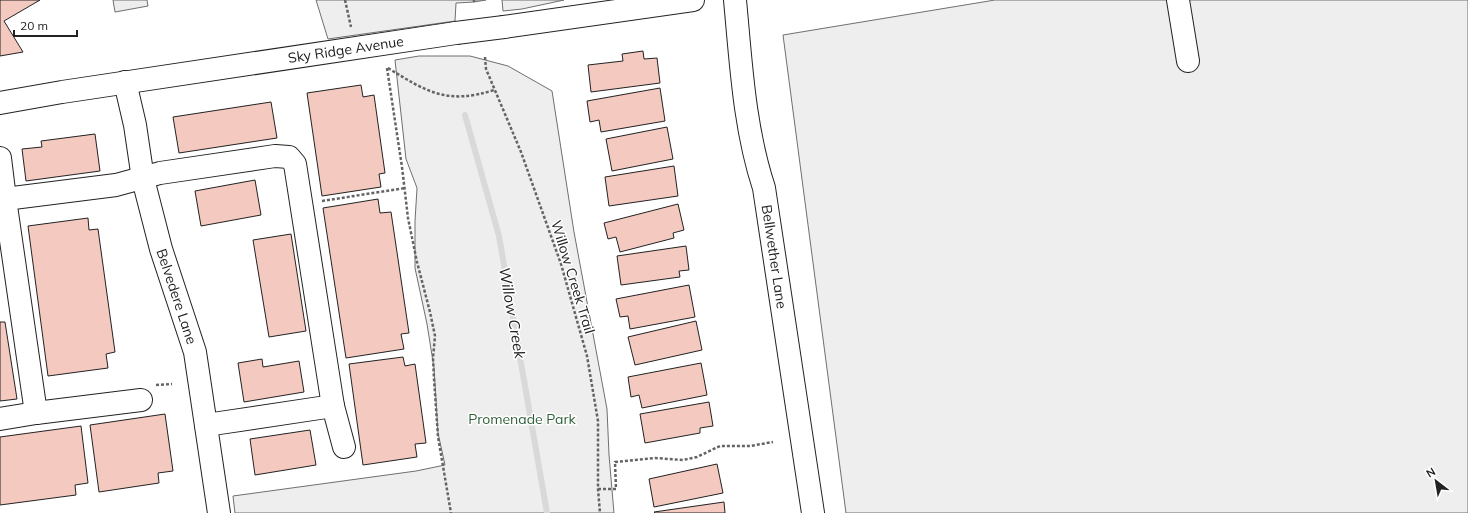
<svg xmlns="http://www.w3.org/2000/svg" width="1468" height="513" viewBox="0 0 1468 513" font-family="Mulish,sans-serif">
<rect width="100%" height="100%" fill="#fff"/>
<g fill="#eee" stroke="#6f6f6f">
<polygon points="316,0 486,0 474,2 456,3 455,21 328,39"/>
<polygon points="502,0 564,0 522,9 503,11"/>
<polygon points="995,0 1468,0 1468,513 846,513 783,35"/>
<polygon points="419,56 470,56 508,66 552,91 574,232 607,409 609,455 614,513 235,513 233,496 416,471 445,465 438,433 434,368 427,324 415,268 415,221 417,188 406,159 395,60"/>
</g>
<polygon fill="#ededed" stroke="#6f6f6f" points="113,0 147,0 148,6 115,12"/>
<g fill="none" stroke-linecap="round" stroke-linejoin="round">
<polyline stroke="#d9d9d9" stroke-width="6" points="465,115 499,236 547,513"/>
</g>
<g fill="#f3c9c0" stroke="#222">
<polygon points="0,0 40,0 4,21 23,52 0,56"/>
<polygon points="643,51 644,59 657,58 660,83 591,92 588,65 623,61 622,54"/>
<polygon points="361,85 363,97 374,95 385,173 379,174 381,187 322,196 307,93"/>
<polygon points="660,88 665,121 601,132 599,120 590,122 587,101"/>
<polygon points="271,102 277,138 179,153 173,117"/>
<polygon points="667,127 673,159 612,171 606,139"/>
<polygon points="95,134 100,171 26,181 22,149 42,147 41,141"/>
<polygon points="674,166 678,196 609,206 605,177"/>
<polygon points="255,180 261,215 201,226 195,191"/>
<polygon points="378,199 380,213 391,212 409,333 401,334 404,349 346,358 323,208"/>
<polygon points="678,204 684,230 673,233 674,238 620,252 616,237 608,239 604,223"/>
<polygon points="88,218 89,230 98,229 115,352 106,354 108,368 48,376 28,226"/>
<polygon points="291,234 306,331 269,337 253,240"/>
<polygon points="686,246 689,270 679,271 680,277 621,285 617,256"/>
<polygon points="689,285 695,317 630,329 628,316 620,317 616,299"/>
<polygon points="696,321 702,350 635,365 628,337"/>
<polygon points="0,322 5,322 17,399 0,401"/>
<polygon points="403,357 405,366 415,364 426,443 415,444 417,457 363,465 349,364"/>
<polygon points="262,359 263,367 299,361 304,392 244,402 238,363"/>
<polygon points="701,363 707,395 642,408 639,395 631,397 628,377"/>
<polygon points="709,402 713,426 700,428 700,433 645,443 640,414"/>
<polygon points="165,414 173,471 158,473 159,483 99,492 90,425"/>
<polygon points="81,426 88,483 75,485 76,495 0,505 0,437"/>
<polygon points="310,430 316,465 255,475 250,439"/>
<polygon points="717,464 723,493 654,507 649,479"/>
<polygon points="724,502 725,513 655,513 654,512"/>
</g>
<g fill="none" stroke-linecap="round" stroke-linejoin="round">
<defs>
<g id="minor">
<path id="s1" d="M735,0C741,63 744,127 764,188L813,513"/>
<polyline points="1178,0 1188,61"/>
<polyline points="504,27 693,0"/>
<path id="s2" d="M125,82L135,125L143,179L161,249L195,352L219,513"/>
<path id="s3" d="M0,103L62,92L456,33"/>
<polyline points="0,158 5,199"/>
<polyline points="141,400 36,413 5,199 116,185 160,173 275,156 289,157 295,164 333,406 344,447"/>
<polyline points="0,419 36,413"/>
<polyline points="206,425 333,406"/>
</g>
</defs>
<use href="#minor" stroke="#222" stroke-width="24"/>
<g stroke="#646464" stroke-width="2.5" stroke-dasharray="3 2" stroke-linecap="butt">
<polyline points="345,0 351,27"/>
<polyline points="474,0 474,2"/>
<polyline points="485,57 486,69 521,152 561,264 587,356 598,421 598,489 600,513"/>
<polyline points="387,68 402,167 408,218 417,262 430,312 435,336 433,358 434,379 438,437 451,513"/>
<path d="M388,68C427,92 447,105 494,90"/>
<polyline points="322,201 405,188"/>
<polyline points="156,385 172,384"/>
<polyline points="598,489 616,489 615,462 655,458 683,460 697,457 720,446 750,446 773,442"/>
</g>
<use href="#minor" stroke="#fff" stroke-width="22"/>
<defs>
<polyline id="minor-bridge" points="456,33 504,27"/>
</defs>
<use href="#minor-bridge" stroke="#222" stroke-width="24" stroke-linecap="butt"/>
<use href="#minor-bridge" stroke="#fff" stroke-width="22"/>
</g>
<g text-anchor="middle" stroke-width="3" stroke-linejoin="round" paint-order="stroke">
<g font-size="14" fill="#222" stroke="#fff">
<text dy="5" stroke="none"><textPath href="#s3" startOffset="350">Sky Ridge Avenue</textPath></text>
<text dy="5" stroke="none"><textPath href="#s1" startOffset="260">Bellwether Lane</textPath></text>
<text transform="translate(573 277) rotate(73)" y="5">Willow Creek Trail</text>
<text dy="5" stroke="none"><textPath href="#s2" startOffset="221">Belvedere Lane</textPath></text>
</g>
<g font-size="14" fill="#2f5e38" stroke="#fff">
<text x="522" y="424">Promenade Park</text>
</g>
<g font-size="15" font-style="italic" fill="#222" stroke="#fff">
<text transform="translate(512 313) rotate(80)" y="5">Willow Creek</text>
</g>
</g>
<g transform="translate(1436 481) rotate(329)" stroke="#ffffff" stroke-width="3" paint-order="stroke">
<path d="M0-3L7 15L0 10L-7 15Z" fill="#222222"/>
<text y="-6" font-size="11" font-weight="bold" text-anchor="middle" fill="#222222">N</text>
</g>
<path d="M14 30v6h63v-6" fill="none" stroke="#222222" stroke-width="2"/>
<text x="20" y="30" font-size="12" fill="#222222" stroke="#ffffff" stroke-width="3" paint-order="stroke">20 m</text>
</svg>
